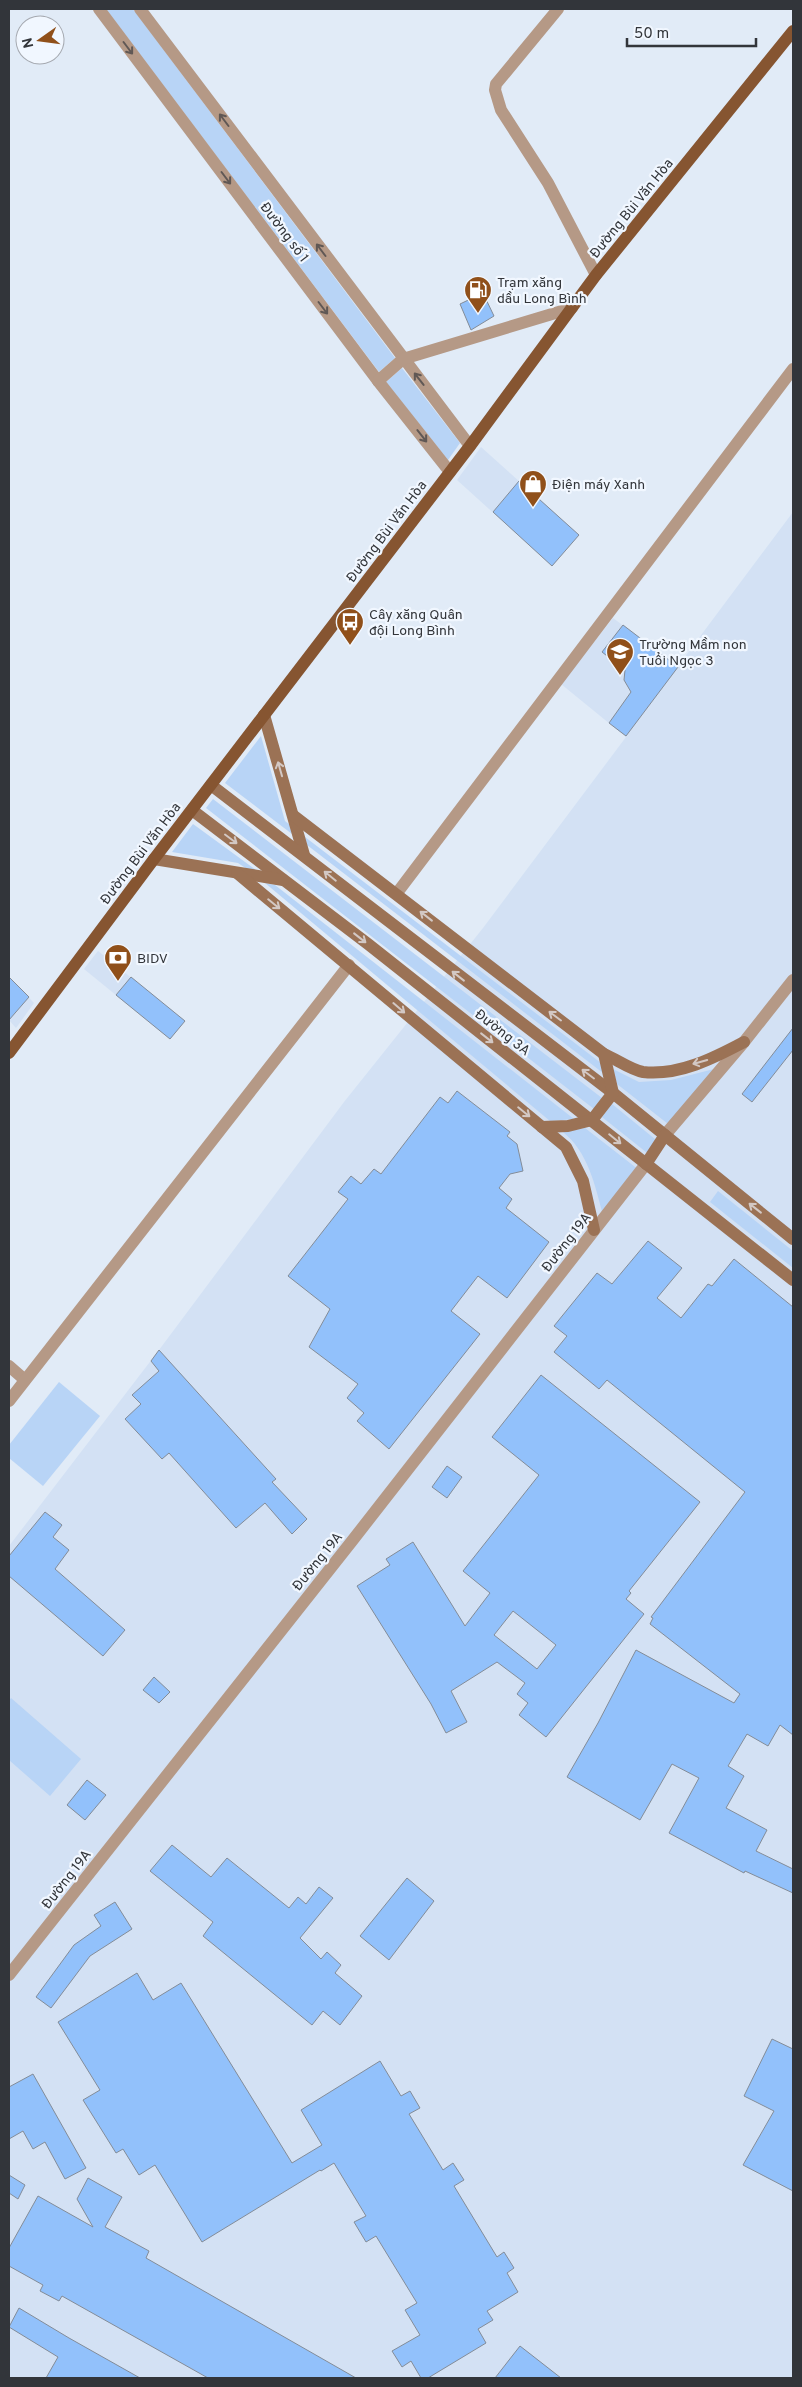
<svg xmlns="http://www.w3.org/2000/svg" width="802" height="2387" viewBox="0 0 802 2387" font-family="Overpass,sans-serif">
<rect width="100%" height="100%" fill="#e1ebf7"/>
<g fill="#d3e1f4">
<polygon points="481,447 579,535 552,566 457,480"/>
<polygon points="793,512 793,2378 9,2378 9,1546 159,1350 344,1102 483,928 626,737 561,684 613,618 678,666"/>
<polygon points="98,951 185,1021 170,1039 84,969"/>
<polygon points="9,977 34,1003 16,1028 9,1020"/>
</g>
<g fill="#b8d4f6">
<polygon points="106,9 133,9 395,358 379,372"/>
<polygon points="402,368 460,443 448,460 386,382"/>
<polygon points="261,736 285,821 290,825 292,834 225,783"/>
<polygon points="213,799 602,1098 594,1109 206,808"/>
<polygon points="193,824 256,870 247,869 238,863 172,852"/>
<polygon points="305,837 601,1063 603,1073 307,845"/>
<polygon points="265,883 275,885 574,1119 550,1121"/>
<polygon points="613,1069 639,1082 671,1080 714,1069 672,1127 617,1084"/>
<polygon points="612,1104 661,1144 651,1156 602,1117"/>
<path d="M585,1128L639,1170L603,1215C595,1185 588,1152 563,1132Z"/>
<polygon points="718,1191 793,1251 793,1268 710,1202"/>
<polygon points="59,1382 100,1416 43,1486 9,1458 9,1445"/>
<polygon points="11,1698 81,1759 50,1796 9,1760 9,1701"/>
</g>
<g fill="#92c1fb" stroke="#838c98" fill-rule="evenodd">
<polygon points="483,293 494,316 471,330 460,304"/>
<polygon points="519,481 579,535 552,566 493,512"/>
<polygon points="623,625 678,667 626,736 609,723 631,692 624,680 625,670 602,652"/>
<polygon points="9,977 29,997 9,1020"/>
<polygon points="131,977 185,1021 170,1039 116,995"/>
<polygon points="793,1028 793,1050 752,1102 742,1094"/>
<polygon points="457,1091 510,1132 507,1136 517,1144 523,1171 510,1174 499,1188 512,1199 506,1208 549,1242 507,1298 478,1276 451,1311 480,1334 389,1449 357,1421 364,1413 347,1398 358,1384 309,1347 330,1309 288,1276 348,1199 338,1192 351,1176 361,1184 374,1169 381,1174 440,1097 448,1103"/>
<polygon points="648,1241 682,1268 657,1298 681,1318 708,1284 712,1286 734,1259 793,1307 793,1735 780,1725 768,1746 747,1734 728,1766 744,1776 726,1808 767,1830 756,1851 793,1869 793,1893 745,1871 744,1873 669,1833 699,1778 672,1764 640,1820 567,1777 598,1723 636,1650 734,1703 740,1694 650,1624 653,1618 651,1617 745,1492 607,1380 599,1389 554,1352 567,1336 554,1326 597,1273 612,1284"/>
<polygon points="159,1350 276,1479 272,1482 307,1519 292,1534 265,1503 236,1528 169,1453 162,1459 125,1419 141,1404 132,1395 159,1371 151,1361"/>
<path d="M541,1375L700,1502L629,1591L631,1593L626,1599L644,1614L546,1737L519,1715L528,1703L517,1694L525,1683L497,1662L451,1691L467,1722L446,1733L431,1704L357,1586L390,1565L386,1559L413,1542L465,1626L490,1593L463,1571L539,1475L492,1437ZM513,1611L556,1645L537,1669L494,1635Z"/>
<polygon points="447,1466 462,1477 447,1498 432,1487"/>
<polygon points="45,1512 62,1525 53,1537 69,1550 55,1569 125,1630 103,1656 9,1576 9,1556"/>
<polygon points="154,1677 170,1692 159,1703 143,1690"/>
<polygon points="87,1780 106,1795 85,1820 67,1805"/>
<polygon points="172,1845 211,1877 227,1858 289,1908 298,1897 306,1904 319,1887 333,1898 300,1938 321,1959 327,1952 341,1965 335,1973 362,1996 340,2025 323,2011 312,2025 203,1936 213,1922 150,1871"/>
<polygon points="407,1878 434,1901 389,1960 360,1936"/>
<polygon points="115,1902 132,1929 90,1956 51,2008 36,1997 74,1945 101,1926 94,1915"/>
<polygon points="137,1973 153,2000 181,1983 292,2163 322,2145 301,2110 380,2061 401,2096 410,2091 420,2108 409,2114 443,2170 453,2163 464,2180 454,2186 497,2257 504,2252 514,2268 507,2273 518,2292 487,2311 493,2320 478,2329 486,2343 428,2378 421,2378 411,2361 402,2367 392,2351 420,2335 405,2310 417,2303 376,2236 366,2242 354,2222 366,2216 334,2163 321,2171 320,2170 202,2242 155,2165 139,2175 123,2149 116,2153 83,2100 100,2090 58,2022"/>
<polygon points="772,2039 793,2049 793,2191 743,2165 774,2111 744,2096"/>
<polygon points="33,2074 86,2168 65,2179 45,2142 33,2149 23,2131 9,2139 9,2087"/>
<polygon points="9,2175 25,2185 18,2199 9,2193"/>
<polygon points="88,2178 122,2197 105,2227 149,2251 146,2258 356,2378 208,2378 62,2296 59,2301 40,2291 43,2285 9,2266 9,2248 38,2196 93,2227 77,2199"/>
<polygon points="19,2308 69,2338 140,2378 46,2378 58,2357 9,2327"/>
<polygon points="520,2346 561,2378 495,2378"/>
</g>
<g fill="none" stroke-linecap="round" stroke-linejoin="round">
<g stroke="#b59986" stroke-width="12">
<polyline points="99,9 378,381 450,472"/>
<polyline points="140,9 470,446"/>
<polyline points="558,9 496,84 495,90 501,110 548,183 596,275"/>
<polyline points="378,381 403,359 572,308"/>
<polyline points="397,893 793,369"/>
<polyline points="665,1135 744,1042 793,980"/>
<polyline points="9,1366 25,1380"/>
<polyline points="9,1401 349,965"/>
<polyline points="9,1975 352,1541 646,1164"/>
</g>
<g stroke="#9b7255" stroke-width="12">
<polyline points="264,715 304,855"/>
<polyline points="211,785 613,1093 793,1239"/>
<polyline points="192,810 368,944 793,1280"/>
<path d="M294,816L604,1054C616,1059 631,1070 643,1072C679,1076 714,1058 744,1042"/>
<polyline points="154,859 283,880"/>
<polyline points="237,873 566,1147 583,1181 594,1230"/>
<polyline points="542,1127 568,1126 592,1120 613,1093 604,1054"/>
<polyline points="646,1164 665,1135"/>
</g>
<polyline stroke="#865531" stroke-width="12" points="9,1053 154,859 470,446 596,275 793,31"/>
</g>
<defs><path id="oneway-shaft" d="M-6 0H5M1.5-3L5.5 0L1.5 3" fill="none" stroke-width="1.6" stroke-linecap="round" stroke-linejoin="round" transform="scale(1.25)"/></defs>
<g stroke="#605855">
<use href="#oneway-shaft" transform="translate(128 48) rotate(53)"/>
<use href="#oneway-shaft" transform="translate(224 120) rotate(-127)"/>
<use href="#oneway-shaft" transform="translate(226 178) rotate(53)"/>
<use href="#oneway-shaft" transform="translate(321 250) rotate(-127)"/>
<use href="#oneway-shaft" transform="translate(323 308) rotate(53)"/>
<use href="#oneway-shaft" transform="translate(419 379) rotate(-128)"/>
<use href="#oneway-shaft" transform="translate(422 436) rotate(52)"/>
</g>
<g stroke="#d3c8c4">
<use href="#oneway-shaft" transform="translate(280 769) rotate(-106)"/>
<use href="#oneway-shaft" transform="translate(231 839) rotate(37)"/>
<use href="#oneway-shaft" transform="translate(330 876) rotate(-141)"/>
<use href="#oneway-shaft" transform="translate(274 904) rotate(39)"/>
<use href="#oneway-shaft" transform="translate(426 916) rotate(-142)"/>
<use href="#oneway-shaft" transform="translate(360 938) rotate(38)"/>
<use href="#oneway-shaft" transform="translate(458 976) rotate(-142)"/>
<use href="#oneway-shaft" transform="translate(399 1008) rotate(41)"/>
<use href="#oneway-shaft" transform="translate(555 1016) rotate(-143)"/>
<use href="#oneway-shaft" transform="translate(487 1038) rotate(38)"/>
<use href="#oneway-shaft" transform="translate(700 1062) rotate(164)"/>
<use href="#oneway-shaft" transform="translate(588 1074) rotate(-143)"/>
<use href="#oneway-shaft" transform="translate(524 1112) rotate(39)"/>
<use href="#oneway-shaft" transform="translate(615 1139) rotate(39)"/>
<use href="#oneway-shaft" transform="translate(755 1208) rotate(-142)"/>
</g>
<defs>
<symbol id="fuel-pin" viewBox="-11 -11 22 30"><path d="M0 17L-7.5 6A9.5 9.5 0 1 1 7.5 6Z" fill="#90501a" stroke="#f1f7ff"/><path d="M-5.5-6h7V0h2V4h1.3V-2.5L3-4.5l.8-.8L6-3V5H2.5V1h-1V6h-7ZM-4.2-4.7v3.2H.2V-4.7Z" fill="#fff"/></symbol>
<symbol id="shop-pin" viewBox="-11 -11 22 30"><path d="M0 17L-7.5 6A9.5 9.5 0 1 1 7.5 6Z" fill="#90501a" stroke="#f1f7ff"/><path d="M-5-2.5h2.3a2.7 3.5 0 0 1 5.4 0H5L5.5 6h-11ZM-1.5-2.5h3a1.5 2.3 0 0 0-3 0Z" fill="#fff"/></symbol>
<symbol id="bus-pin" viewBox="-11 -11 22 30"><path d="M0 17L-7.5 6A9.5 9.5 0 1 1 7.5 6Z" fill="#90501a" stroke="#f1f7ff"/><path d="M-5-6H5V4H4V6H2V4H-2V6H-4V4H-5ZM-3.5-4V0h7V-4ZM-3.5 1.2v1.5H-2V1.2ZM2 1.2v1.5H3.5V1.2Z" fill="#fff"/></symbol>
<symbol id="school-pin" viewBox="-11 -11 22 30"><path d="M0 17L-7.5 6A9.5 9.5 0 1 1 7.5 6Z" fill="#90501a" stroke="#f1f7ff"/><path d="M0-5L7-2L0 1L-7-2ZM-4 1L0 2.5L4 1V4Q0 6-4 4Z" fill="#fff"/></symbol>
<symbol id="bank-pin" viewBox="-11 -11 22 30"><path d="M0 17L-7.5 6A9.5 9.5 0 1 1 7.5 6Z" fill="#90501a" stroke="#f1f7ff"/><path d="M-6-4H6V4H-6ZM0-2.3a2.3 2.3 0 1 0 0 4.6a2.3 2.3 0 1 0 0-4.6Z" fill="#fff"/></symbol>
</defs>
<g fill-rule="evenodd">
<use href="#fuel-pin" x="462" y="274" width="32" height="43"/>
<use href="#shop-pin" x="517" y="468" width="32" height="43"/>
<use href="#bus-pin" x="334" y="606" width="32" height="43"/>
<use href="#school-pin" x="604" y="636" width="32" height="43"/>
<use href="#bank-pin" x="102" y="942" width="32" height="43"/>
</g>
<g text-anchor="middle" stroke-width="4.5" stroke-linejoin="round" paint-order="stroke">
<g font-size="14" fill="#32353a" stroke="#f1f7ff">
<text transform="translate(631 208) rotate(-51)" y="5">Đường Bùi Văn Hòa</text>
<text transform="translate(285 232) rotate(53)" y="5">Đường số 1</text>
<text transform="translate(386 531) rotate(-53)" y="5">Đường Bùi Văn Hòa</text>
<text transform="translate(140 853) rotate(-53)" y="5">Đường Bùi Văn Hòa</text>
<text transform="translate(503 1032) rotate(38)" y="5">Đường 3A</text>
<text transform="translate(566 1242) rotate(-52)" y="5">Đường 19A</text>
<text transform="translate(317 1561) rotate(-51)" y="5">Đường 19A</text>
<text transform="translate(66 1879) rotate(-52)" y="5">Đường 19A</text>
</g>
<g font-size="14" fill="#32353a" stroke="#f1f7ff" text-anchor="start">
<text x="497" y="287">Trạm xăng<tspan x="497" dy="16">dầu Long Bình</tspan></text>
<text x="552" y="489">Điện máy Xanh</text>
<text x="369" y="619">Cây xăng Quân<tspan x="369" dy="16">đội Long Bình</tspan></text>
<text x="639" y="649">Trường Mầm non<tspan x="639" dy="16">Tuổi Ngọc 3</tspan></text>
<text x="137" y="963">BIDV</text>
</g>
</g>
<rect width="802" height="2387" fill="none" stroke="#32353a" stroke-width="20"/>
<g transform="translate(40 40) rotate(256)"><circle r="24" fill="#f1f7ff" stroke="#a5a9b0"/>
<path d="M0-4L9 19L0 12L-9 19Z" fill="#90501a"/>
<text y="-8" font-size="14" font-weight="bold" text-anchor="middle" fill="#32353a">N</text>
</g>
<path d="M627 38v8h129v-8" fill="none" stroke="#32353a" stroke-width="2.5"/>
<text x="634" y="38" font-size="15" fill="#32353a" stroke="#f1f7ff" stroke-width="4" paint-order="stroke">50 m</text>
</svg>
